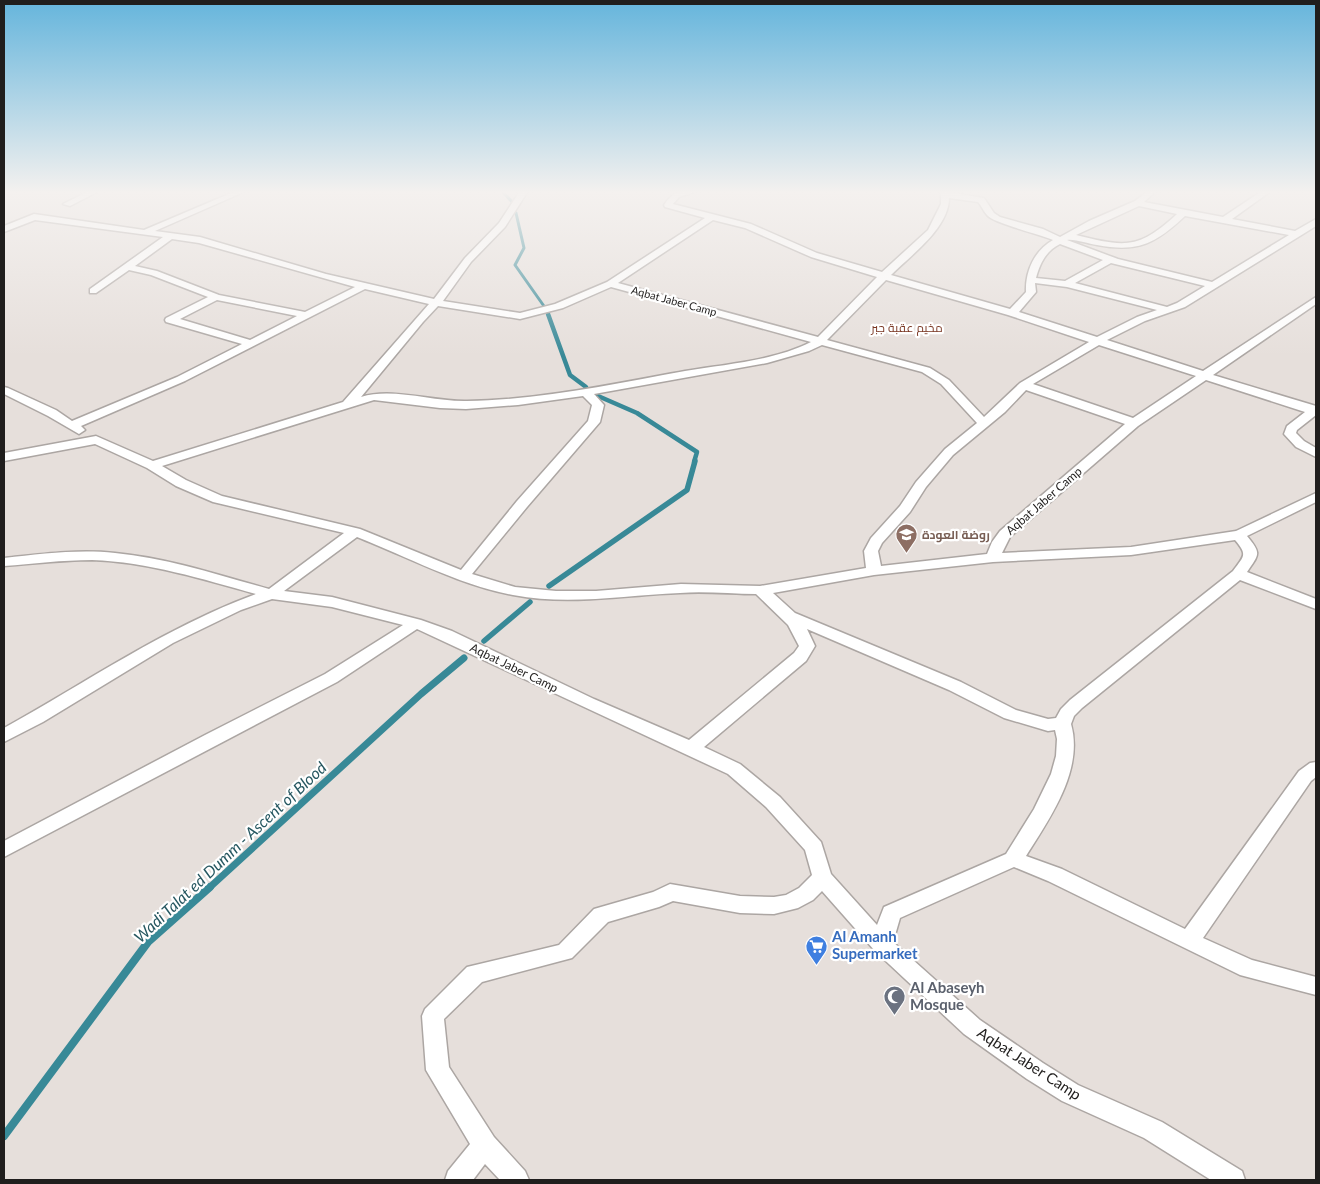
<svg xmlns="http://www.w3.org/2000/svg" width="1320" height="1184" viewBox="0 0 1320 1184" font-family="Lato,Cairo,sans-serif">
<rect width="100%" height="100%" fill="#e6dfdb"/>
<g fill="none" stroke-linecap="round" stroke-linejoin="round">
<g stroke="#388997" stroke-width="3">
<polyline points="502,191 514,204"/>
<polyline points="516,213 524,248 515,265 546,309"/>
</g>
<g stroke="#388997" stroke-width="4.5">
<polyline points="548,314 570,375 586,387"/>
<polyline points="598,396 637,413 697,452 694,462"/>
</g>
<g stroke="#388997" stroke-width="5.5">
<polyline points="549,586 687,490 695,461"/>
<polyline points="484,641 530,602"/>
</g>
<polyline stroke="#388997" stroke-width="7" points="209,888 421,694 464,658"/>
<polyline stroke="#388997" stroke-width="8" points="4,1136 148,942 210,887"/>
<defs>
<g id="minor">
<polygon points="89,191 99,191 70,206 63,204"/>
<path d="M236,191H246L155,231L200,237L326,274L434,299L465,258L499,223L520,191H528L505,227L471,262L443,301L520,313L555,304L607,282L705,218L665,207L664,205C674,191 681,189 698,191L679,197L673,204L751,224L817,253L882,272L928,230L941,204V191L984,198L994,213L1000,217L1043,229L1060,237L1089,221L1135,201L1148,191H1156L1144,202L1223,217L1262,191H1271L1232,219L1295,231L1316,219V226L1185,307L1145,321L1107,340L1203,371L1316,297V304L1213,375L1316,406V415L1297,430L1296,433L1304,441L1316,448V457L1296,447L1284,434L1287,426L1305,412L1206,380L1138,426L1010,537L1002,553L1131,547L1236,531L1316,493V502L1247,536C1262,554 1259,554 1247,572L1316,599V609L1240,580L1082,708L1074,716L1071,724C1084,770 1050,818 1026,856L1062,869L1185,929L1299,771L1310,763L1316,762V777L1311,781L1203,938L1252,960L1316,977V995L1240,975L1048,881L1014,867L900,918L893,942L980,1020L1043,1063L1078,1085L1162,1122L1242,1171L1245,1180H1211L1144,1138L1062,1101L1027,1079L964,1034L875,951L822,891L813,900L798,908L774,914L740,913L673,901L659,907L608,922L572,958L482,982L444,1019L449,1067L494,1137L525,1171L529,1180H500L485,1164L473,1180H445L448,1171L470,1144L426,1070L422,1016L425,1009L467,967L559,945L594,909L653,892L670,884L740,896L774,897L786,895L799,888L812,875L805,850L766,807L728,774L417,629L337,682L4,857V841L205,735L325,674L403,625L332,607L272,599L241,610L173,643L43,722L4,742V728C87,682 166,627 256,594C202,579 148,562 92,560C62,560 33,564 4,566V558C41,554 78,549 115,553C168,558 218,575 269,589L344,533L213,502L176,486L147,468L95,444L4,461V453L96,436L153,461L343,402L429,304L365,289L185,381L81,426L85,430L79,434L48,416L4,394V387L8,388L56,410L72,421L177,377L242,344L166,322L165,320L166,318L208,297L151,275L129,270L96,293H90V289L163,237L35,220L4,232V226L34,214L144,230ZM949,198L978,202C982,206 983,211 987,215C993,223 1039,234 1053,240C1035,250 1025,271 1026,292L1010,309L891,275C910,256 949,228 949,198ZM1139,206L1177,214C1138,250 1125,247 1076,235ZM1185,216L1289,235L1212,282L1118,259L1067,240C1076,239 1088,244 1097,245C1139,253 1156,243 1185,216ZM713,220L745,228L811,257L877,277L818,337L618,283ZM172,239L199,243L355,287L305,312L219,295L157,271L135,266ZM1060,244L1103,260L1065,281L1036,278C1040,263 1046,251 1060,244ZM1111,263L1115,264L1205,286L1177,303L1167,307L1075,283ZM886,280L1008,315L1089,342L1020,383L984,417L949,380L930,368L827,340ZM1035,283L1067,287L1157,310L1137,317L1097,337L1019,312L1036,292ZM611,287L811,342C773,361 726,364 685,371C613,384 540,400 467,401C433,402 393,387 361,397L423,322L438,306L520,319L563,308ZM217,300L297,316L250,340L180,319ZM822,345L922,372L941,384L977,423L945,449L916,482L900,506L871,538L864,551L866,568L760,586L681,584L596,591H556L515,587L472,574L527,507L600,422L604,405L594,394L767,363L809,351ZM1099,345L1196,376L1133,418L1033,384ZM1026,390L1125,424L1000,531L992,542L987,554L881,566L878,551L882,543L910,512L926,487L953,455L1005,412ZM583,396L592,405L588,421L517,501L461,570L360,529L222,496L186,480L162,466L374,400L440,408L466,409L518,405ZM357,537C408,557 459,585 513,595C570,606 624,595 680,593C705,591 731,594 756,594L788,625L799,646L794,653L689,740L594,699L452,631L421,620L332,597L284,591ZM1235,540C1248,555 1244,556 1233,571L1070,700L1061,709L1056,718L1048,719L1016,710L961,682L795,613L773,593L874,575L993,562L1131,555ZM807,629L949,690L1004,718L1048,731L1055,730L1057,739L1056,756L1051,774L1034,809L1006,854L884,907L877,925L831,874L821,842L780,797L740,764L704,747L806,661L815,646Z"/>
</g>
</defs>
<use href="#minor" stroke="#aca6a3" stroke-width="3"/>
<use href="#minor" fill="#fff" fill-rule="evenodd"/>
</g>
<linearGradient id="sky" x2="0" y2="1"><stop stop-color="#65b5dc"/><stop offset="0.54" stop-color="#f4f1ef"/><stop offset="1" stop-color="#f4f1ef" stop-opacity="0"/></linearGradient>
<rect width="1320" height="356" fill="url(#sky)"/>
<defs>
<symbol id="school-pin" viewBox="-11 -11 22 30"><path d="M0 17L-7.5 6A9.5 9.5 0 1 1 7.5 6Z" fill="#8d6e63" stroke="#fff"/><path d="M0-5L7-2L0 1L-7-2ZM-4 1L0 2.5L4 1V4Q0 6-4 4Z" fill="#fff"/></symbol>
<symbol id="supermarket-pin" viewBox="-11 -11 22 30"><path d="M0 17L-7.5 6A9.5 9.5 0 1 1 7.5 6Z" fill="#3f7fe0" stroke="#fff"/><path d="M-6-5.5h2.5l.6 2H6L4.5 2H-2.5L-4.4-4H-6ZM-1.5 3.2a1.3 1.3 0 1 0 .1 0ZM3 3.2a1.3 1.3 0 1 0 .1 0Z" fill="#fff"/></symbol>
<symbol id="mosque-pin" viewBox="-11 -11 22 30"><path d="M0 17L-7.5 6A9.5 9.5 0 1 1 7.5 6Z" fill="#6b7280" stroke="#fff"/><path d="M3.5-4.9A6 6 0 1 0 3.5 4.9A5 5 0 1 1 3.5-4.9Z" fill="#fff"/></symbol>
</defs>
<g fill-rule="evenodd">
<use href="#school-pin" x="894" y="522" width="25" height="34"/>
<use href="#supermarket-pin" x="804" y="934" width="25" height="34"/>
<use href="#mosque-pin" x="882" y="984" width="25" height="34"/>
</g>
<g text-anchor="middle" stroke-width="4.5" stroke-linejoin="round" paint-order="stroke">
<g font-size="11" fill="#201e1d" stroke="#fff">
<text transform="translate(674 301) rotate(15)" y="4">Aqbat Jaber Camp</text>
</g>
<g font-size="12" fill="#793622" stroke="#fff">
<text x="907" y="332">مخيم عقبة جبر</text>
</g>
<g font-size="12" fill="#201e1d" stroke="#fff">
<text transform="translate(1044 501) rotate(-41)" y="4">Aqbat Jaber Camp</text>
<text transform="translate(514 668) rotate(26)" y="4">Aqbat Jaber Camp</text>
</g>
<g font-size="12" font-weight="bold" fill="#785e54" stroke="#fff" text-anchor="start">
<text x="922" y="539">روضة العودة</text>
</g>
<g font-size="15" font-weight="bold" fill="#366cbe" stroke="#fff" text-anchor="start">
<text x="832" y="942">Al Amanh<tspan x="832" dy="17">Supermarket</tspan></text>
</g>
<g font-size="15" font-weight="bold" fill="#5b616d" stroke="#fff" text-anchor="start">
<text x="910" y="993">Al Abaseyh<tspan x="910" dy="17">Mosque</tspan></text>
</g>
<g font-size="15" fill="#201e1d" stroke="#fff">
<text transform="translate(1029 1064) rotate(33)" y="5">Aqbat Jaber Camp</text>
</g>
<g font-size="16" font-style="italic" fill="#265760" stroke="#fff">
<text transform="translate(230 852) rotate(-43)" y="6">Wadi Talat ed Dumm - Ascent of Blood</text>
</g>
</g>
<rect width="1320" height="1184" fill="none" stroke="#201e1d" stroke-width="10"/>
</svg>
